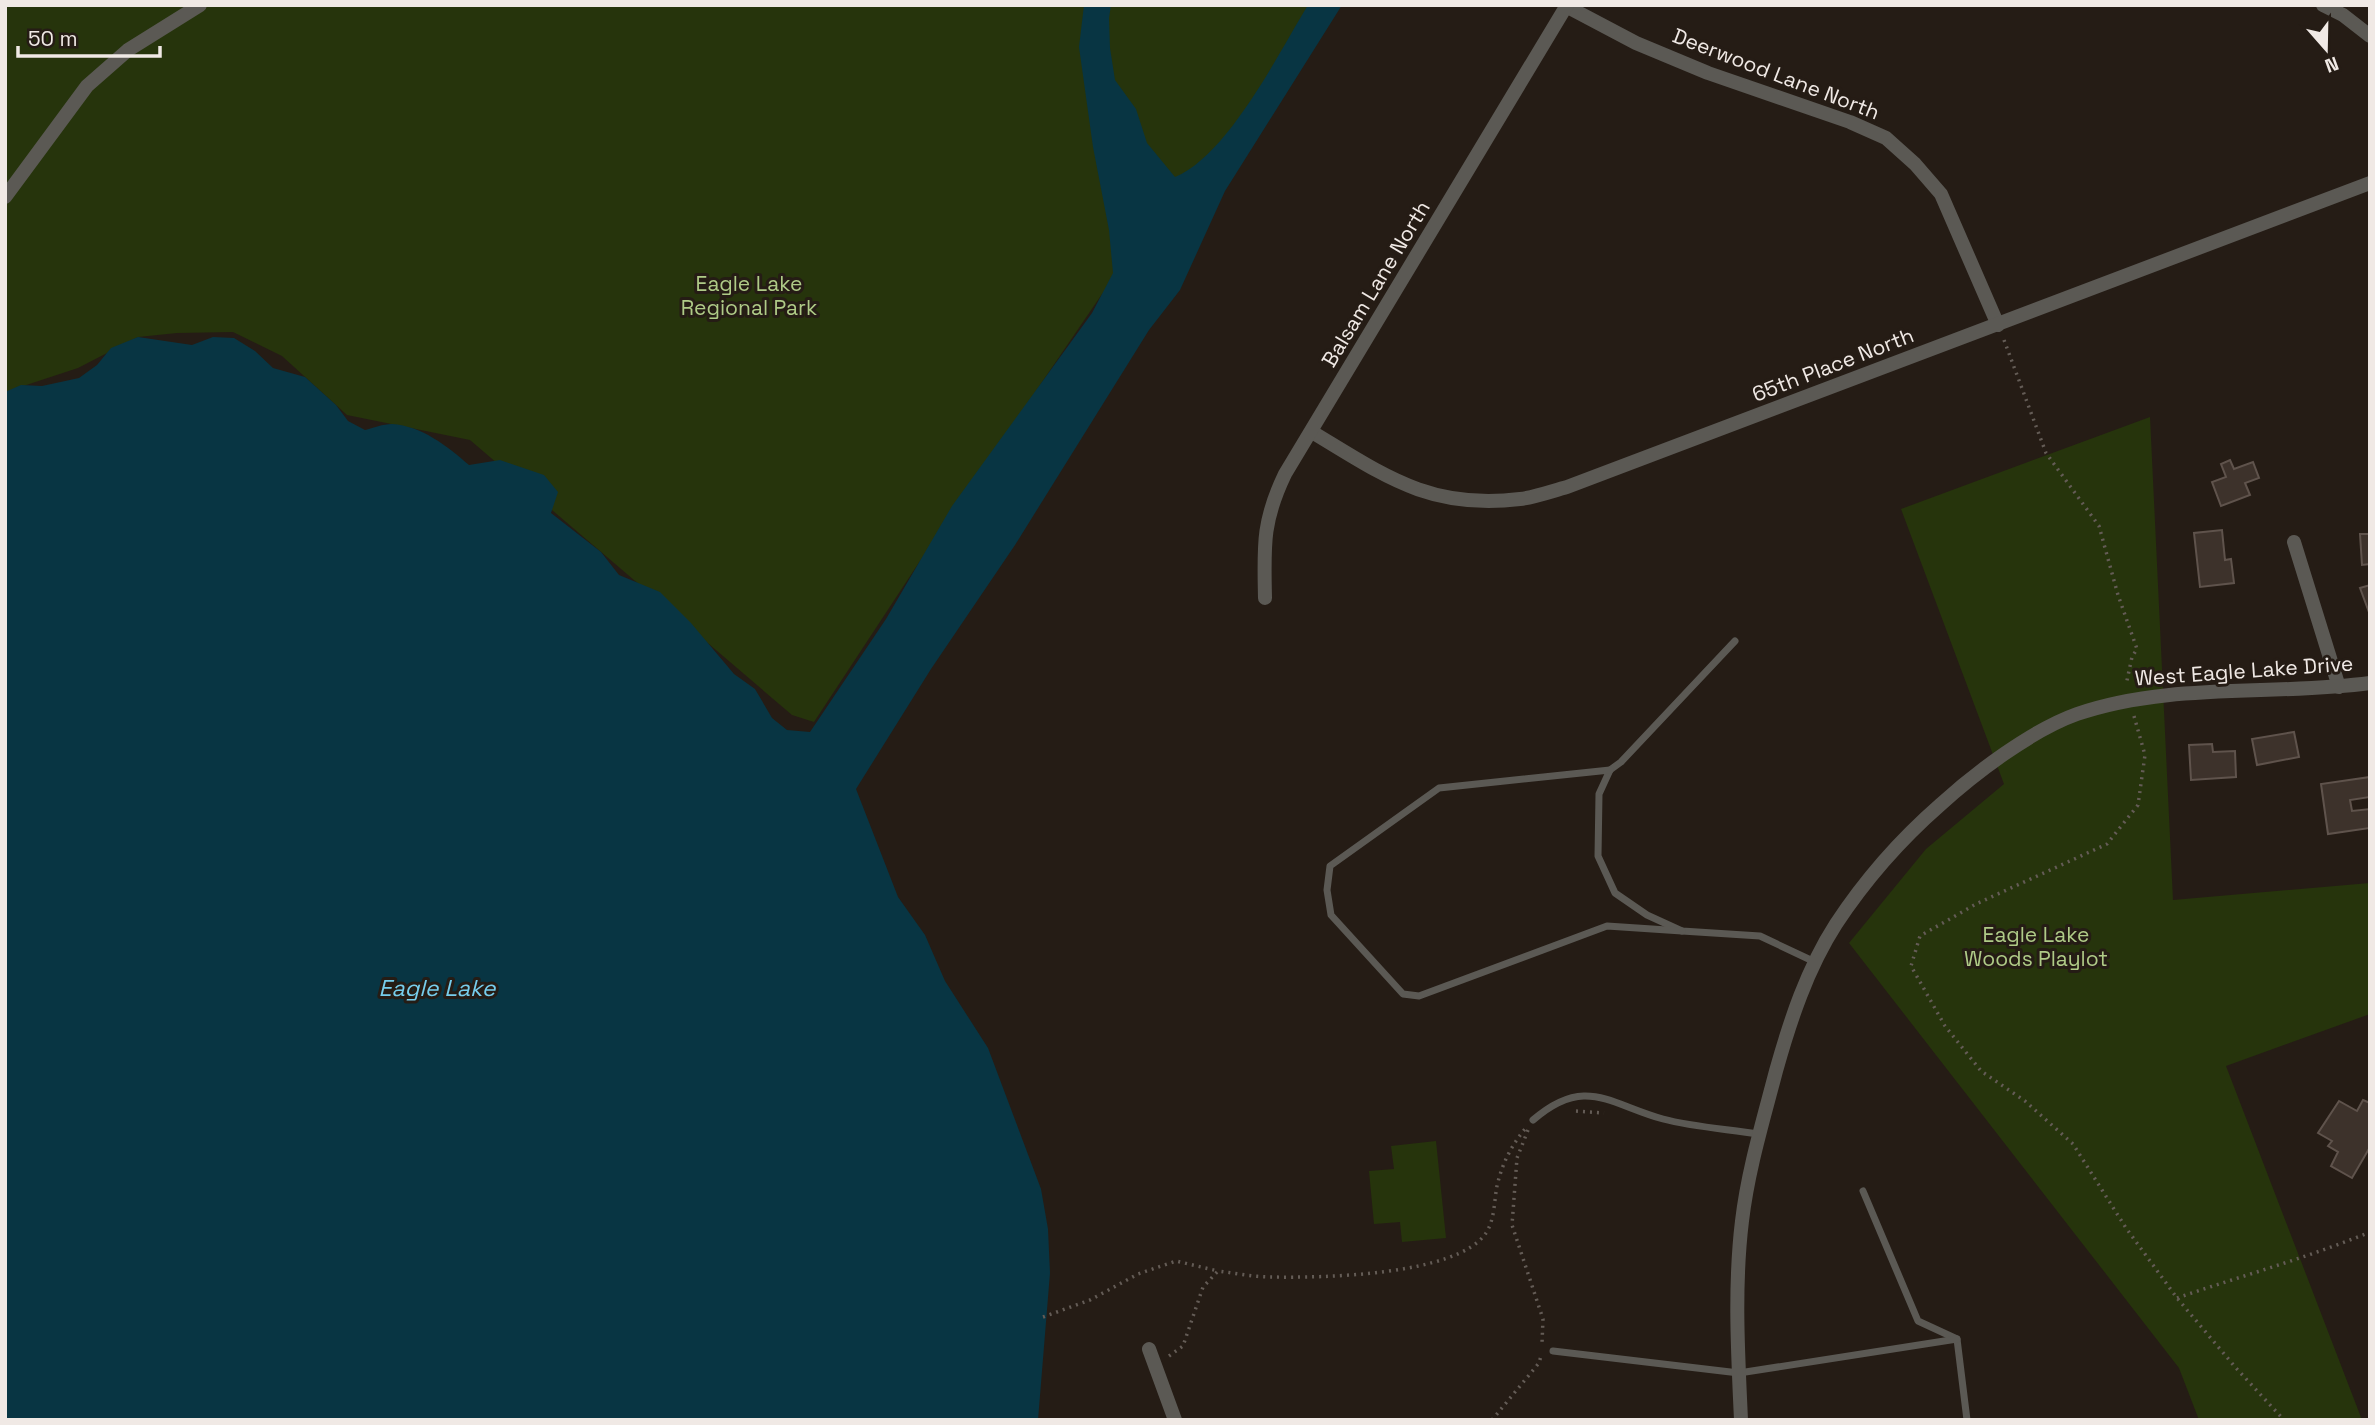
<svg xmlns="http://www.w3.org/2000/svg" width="2375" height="1425" viewBox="0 0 2375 1425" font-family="'Space Grotesk',sans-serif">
<rect width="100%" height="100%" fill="#251c15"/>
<g fill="#26340c">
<polygon points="5,5 1316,5 1191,212 1102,294 918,564 814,722 792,715 470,440 347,415 282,356 233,332 177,333 138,337 78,368 5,392"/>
<polygon points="2150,417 2173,900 2370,883 2370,1014 2226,1066 2362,1420 2199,1420 2179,1368 1849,943 1926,849 2004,784 1901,509"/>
<polygon points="1436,1141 1446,1238 1402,1242 1400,1222 1374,1224 1369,1171 1394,1169 1391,1146"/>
</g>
<path fill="#083543" d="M1084,5H1111L1109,18L1110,48L1115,80L1136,109L1147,143L1175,177C1228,155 1278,54 1308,5H1342L1225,191L1180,290L1149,330L1015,545L931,669L856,789L898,897L925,935L945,981L988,1048L1041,1189L1048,1229L1050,1273L1038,1420H5V392L21,385L42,386L79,378L97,365L111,348L138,337L192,345L213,337L234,338L255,351L273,368L305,377L336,405L348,421L365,430C373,428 383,424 392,424C422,426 447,446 469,465L500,460L544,475L558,492L551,513L601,552L619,575L660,592L691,623L734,674L755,689L772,718L787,730L810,732L886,619L952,506L1092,313L1113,273L1109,230L1093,147L1079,47Z"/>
<g fill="#3d322b" stroke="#5f534c" stroke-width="2">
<polygon points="2230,460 2234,469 2253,462 2259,478 2245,483 2250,495 2221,506 2212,482 2226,477 2221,464"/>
<polygon points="2222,530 2225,560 2231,559 2234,583 2200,587 2194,533"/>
<polygon points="2360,534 2370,534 2370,564 2362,565"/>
<polygon points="2370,585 2370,615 2360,588"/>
<polygon points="2294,732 2299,757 2257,765 2252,739"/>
<polygon points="2212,744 2213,752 2235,751 2236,777 2191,780 2189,745"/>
<polygon points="2370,777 2370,797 2350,800 2352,811 2370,809 2370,828 2328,834 2321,784"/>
<polygon points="2363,1100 2370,1103 2370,1147 2352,1178 2331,1166 2338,1152 2328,1146 2332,1141 2318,1133 2339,1101 2357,1111"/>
</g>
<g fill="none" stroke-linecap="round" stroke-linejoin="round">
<g stroke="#645c56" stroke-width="3.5" stroke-dasharray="2 5" stroke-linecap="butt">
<polyline points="2004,340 2046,453 2099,526 2118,595 2137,649 2132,657 2126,685"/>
<polyline points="2134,716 2145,755 2138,805 2107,844 1976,904 1920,936 1911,966 1945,1026 1981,1071 2025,1101 2073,1144 2126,1228 2177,1298 2236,1368 2284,1420"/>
<polyline points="1576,1111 1604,1113"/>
<polyline points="1528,1130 1517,1158 1512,1225 1543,1319 1542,1343"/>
<path d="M2177,1298C2241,1276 2307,1258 2370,1232"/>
<polyline points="1043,1317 1090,1300 1138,1274 1176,1261 1218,1271"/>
<path d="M1169,1356L1183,1346L1203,1287L1218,1271C1235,1273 1253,1277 1271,1277C1319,1278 1457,1276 1486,1233C1495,1219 1494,1201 1497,1186C1502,1164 1511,1146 1525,1129"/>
<polyline points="1492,1420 1539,1363 1541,1356"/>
</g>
<g stroke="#5b5954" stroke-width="7">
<polyline points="1735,641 1621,762 1610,770 1599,794 1598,856 1615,893 1647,915 1682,931 1760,936 1815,962"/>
<polyline points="1610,770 1439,788 1330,866 1327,890 1331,915 1403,994 1419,996 1607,926 1682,931"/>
<path d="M1533,1120C1585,1075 1609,1104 1663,1119C1693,1127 1727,1129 1759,1134"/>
<polyline points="1863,1191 1918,1321 1957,1339 1967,1420"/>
<polyline points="1553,1351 1739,1373 1957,1339"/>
</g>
<g stroke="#5b5954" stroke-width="14">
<polyline points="2323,5 2343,15 2370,36"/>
<polyline points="1566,6 1636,43 1708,73 1850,122 1886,138 1915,164 1941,194 1998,325"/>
<polyline points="5,197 87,86 128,50 200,5"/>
<path d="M1312,432C1385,476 1430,510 1520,499C1536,497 1552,491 1567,487L2370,183"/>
<polyline points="2294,542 2339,687"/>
<path d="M1265,598C1264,546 1262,522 1285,474L1567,5"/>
<polyline points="1149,1349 1175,1420"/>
<path d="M1741,1420C1738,1354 1734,1287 1742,1221C1748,1170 1763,1121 1776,1071C1790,1021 1807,969 1836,924C1865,880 1900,840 1940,805C1975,773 2032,730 2077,714C2170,682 2273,696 2370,683"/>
</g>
</g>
<g text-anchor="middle" stroke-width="6" stroke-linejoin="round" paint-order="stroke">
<g font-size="21" fill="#f0e9e5" stroke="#251c15">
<text transform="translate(1776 74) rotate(21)" y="7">Deerwood Lane North</text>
<text transform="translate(1376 284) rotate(-59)" y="7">Balsam Lane North</text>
<text transform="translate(1833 365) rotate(-21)" y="7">65th Place North</text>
<text transform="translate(2244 671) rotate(-4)" y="7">West Eagle Lake Drive</text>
</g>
<g font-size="21" fill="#afcb87" stroke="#251c15">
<text x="749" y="291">Eagle Lake<tspan x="749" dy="24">Regional Park</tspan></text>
<text x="2036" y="942">Eagle Lake<tspan x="2036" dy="24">Woods Playlot</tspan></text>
</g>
<g font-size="23" font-style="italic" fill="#76cdec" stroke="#251c15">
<text x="437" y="996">Eagle Lake</text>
</g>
</g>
<rect width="2375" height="1425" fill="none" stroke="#f0e9e5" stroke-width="14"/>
<g transform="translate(2326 49) rotate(160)" stroke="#251c15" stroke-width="5" paint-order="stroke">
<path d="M0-5L12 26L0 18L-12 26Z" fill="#f0e9e5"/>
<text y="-10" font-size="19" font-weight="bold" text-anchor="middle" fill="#f0e9e5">N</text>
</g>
<path d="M18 46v10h142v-10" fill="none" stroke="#f0e9e5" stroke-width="3.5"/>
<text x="28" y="46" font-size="21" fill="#f0e9e5" stroke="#251c15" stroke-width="5" paint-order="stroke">50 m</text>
</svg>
